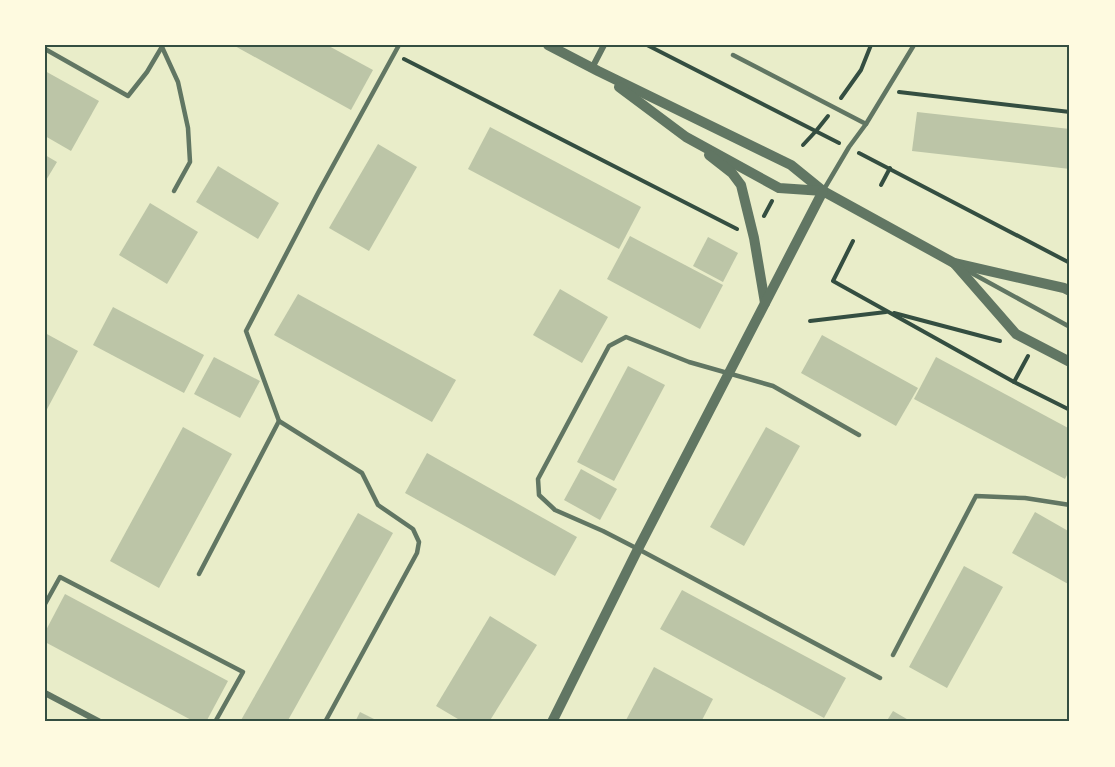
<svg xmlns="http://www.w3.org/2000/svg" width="1115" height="767" viewBox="0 0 1115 767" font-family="Mulish,sans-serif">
<rect width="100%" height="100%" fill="#e9edc9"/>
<g fill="#bcc5a7">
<polygon points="233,45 327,45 373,70 351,110"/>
<polygon points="45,71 99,101 71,151 45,136"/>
<polygon points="917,112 1070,129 1070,169 912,151"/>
<polygon points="490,127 641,207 619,249 468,169"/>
<polygon points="378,144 417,167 369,251 329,228"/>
<polygon points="45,155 57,162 45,182"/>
<polygon points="218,166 279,203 258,239 196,202"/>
<polygon points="150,203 198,232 167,284 119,255"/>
<polygon points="630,236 723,285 700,329 607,279"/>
<polygon points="708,237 738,253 723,282 693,266"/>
<polygon points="560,289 608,317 582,363 533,335"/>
<polygon points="298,294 456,380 432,422 274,335"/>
<polygon points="113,307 204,355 184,393 93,345"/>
<polygon points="45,333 78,351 45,413"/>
<polygon points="822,335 918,388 896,426 801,373"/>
<polygon points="214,357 260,381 240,418 194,394"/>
<polygon points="936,357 1070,429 1070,469 1065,479 914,399"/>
<polygon points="628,366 665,385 614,481 577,462"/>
<polygon points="183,427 232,454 159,588 110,561"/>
<polygon points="766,427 800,446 744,546 710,527"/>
<polygon points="427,453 577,537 555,576 405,493"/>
<polygon points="581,469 617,489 600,520 564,500"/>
<polygon points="1035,512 1070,532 1070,585 1012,553"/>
<polygon points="358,513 393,533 287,722 240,722"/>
<polygon points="964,566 1003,587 947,688 909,667"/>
<polygon points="682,590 846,678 824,718 660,629"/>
<polygon points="65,594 228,681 206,722 195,722 45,642 45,632"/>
<polygon points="490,616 537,645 489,722 463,722 436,706"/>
<polygon points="654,667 713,699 701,722 625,722"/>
<polygon points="893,711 912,722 886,722"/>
<polygon points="360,712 380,722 355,722"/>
</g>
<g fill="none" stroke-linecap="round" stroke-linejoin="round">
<g stroke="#344e41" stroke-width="4">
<polyline points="647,45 839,143"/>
<polyline points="404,59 737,229"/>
<polyline points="899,92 1070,112"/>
<polyline points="841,98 861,70 871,45"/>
<polyline points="803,145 816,131 828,116"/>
<polyline points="859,153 1070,263"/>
<polyline points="881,185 890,168"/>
<polyline points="764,216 772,201"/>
<polyline points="853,241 833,281 1014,382 1070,410"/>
<polyline points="894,313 1000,341"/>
<polyline points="810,321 886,312"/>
<polyline points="1014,382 1028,356"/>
</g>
<g stroke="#617663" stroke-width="4.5">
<polyline points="162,47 178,82 188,128 190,162 174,191"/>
<polyline points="45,49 128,96 147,72 163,45"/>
<polyline points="733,55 866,124"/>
<polyline points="823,191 849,147 866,124 914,45"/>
<polyline points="966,270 1070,327"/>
<polyline points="859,435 773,386 689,362 626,337 609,346 538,479 539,495 555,510 603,531 638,549 880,678"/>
<polyline points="199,574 279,421"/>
<polyline points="45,604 60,577 243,672 215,722"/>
<polyline points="893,655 976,496 1025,498 1070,505"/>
<polyline points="325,722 417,553 419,542 413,529 378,505 362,473 279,421 246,331 318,193 399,45"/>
</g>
<g stroke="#617663" stroke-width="6">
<polyline points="592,68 604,45"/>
<polyline points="45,693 100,722"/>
</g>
<g stroke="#617663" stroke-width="10">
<polyline points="548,45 598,71 791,165 823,191 954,263 1064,288 1070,291"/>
<polyline points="619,87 686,137 779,188 823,191"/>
<polyline points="709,155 732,173 741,185 754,238 765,303"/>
<polyline points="954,263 1016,334 1070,362"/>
<polyline points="552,722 638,549 823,191"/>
</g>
</g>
<rect width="1115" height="767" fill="none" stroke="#fefae0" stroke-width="93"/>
<rect x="46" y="46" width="1022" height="674" fill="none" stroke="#344e41" stroke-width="2"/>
</svg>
